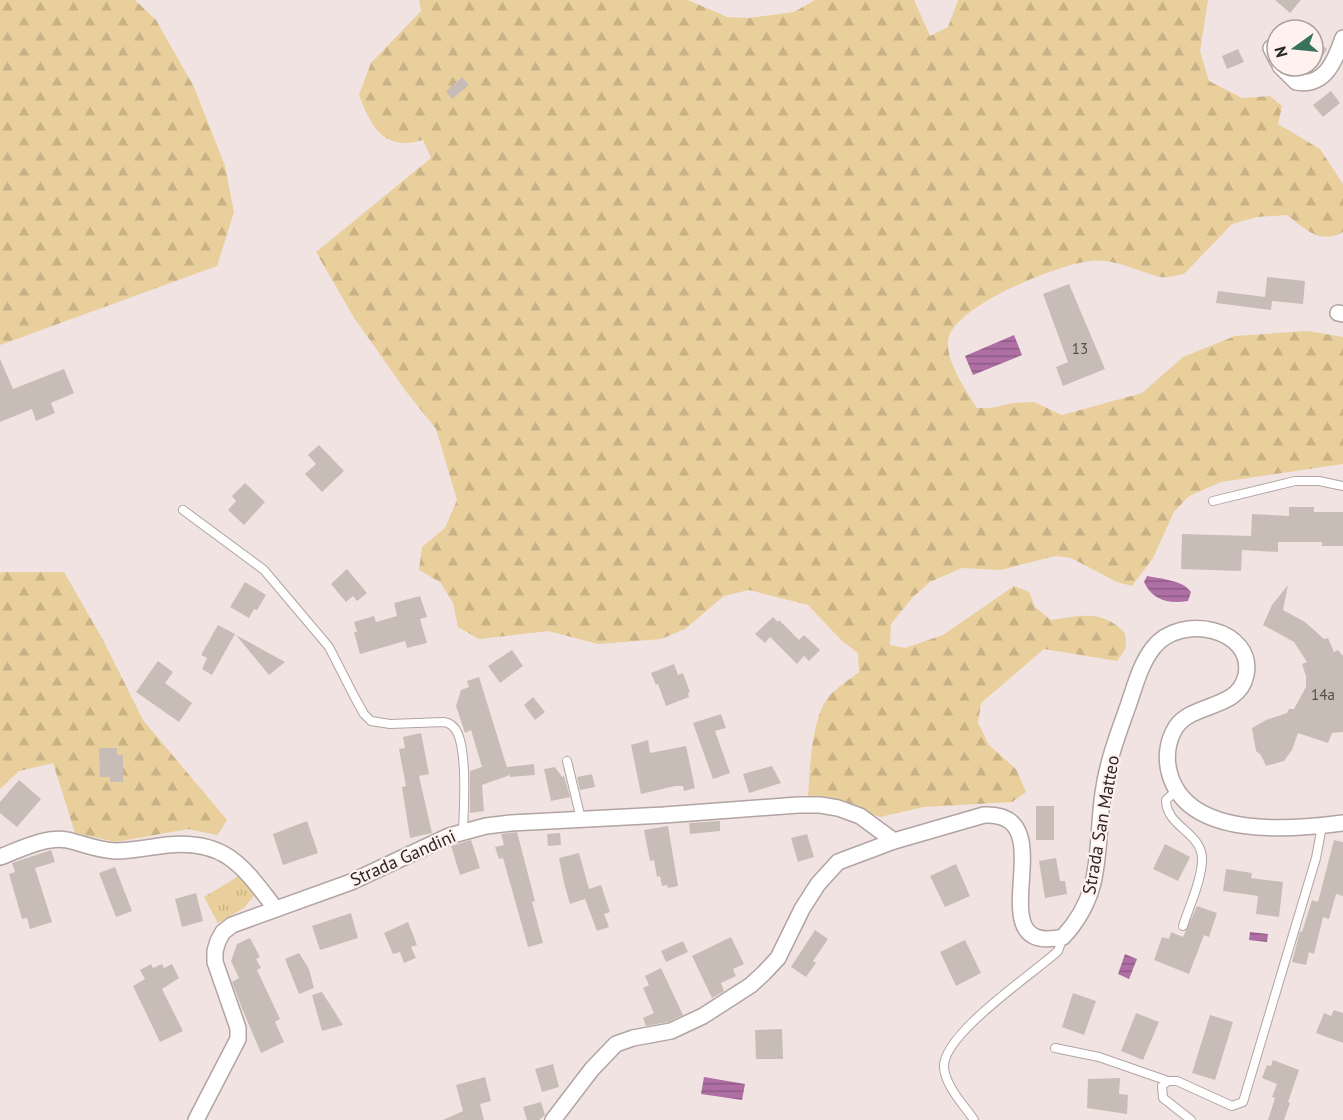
<svg xmlns="http://www.w3.org/2000/svg" width="1343" height="1120" viewBox="0 0 1343 1120" font-family="'PT Sans',sans-serif">
<defs>
<pattern id="forest-firs" width="22" height="20" patternUnits="userSpaceOnUse" patternTransform="scale(1.5)"><rect width="22" height="20" fill="#e9cf9c"/><path d="M5 1l3.5 6h-7zM16 11l3.5 6h-7z" fill="#c8b286"/></pattern>
<pattern id="park-tufts" width="24" height="20" patternUnits="userSpaceOnUse" patternTransform="scale(1.5)"><rect width="24" height="20" fill="#e9cf9c"/><path d="M3 7l-1-3M5 7V3M7 7l1-3M15 17l-1-3M17 17v-4M19 17l1-3" fill="none" stroke="#c8b286"/></pattern>
<pattern id="water-rules" width="6" height="5" patternUnits="userSpaceOnUse" patternTransform="scale(1.5)"><rect width="6" height="5" fill="#af6fa4"/><path d="M0 2.5h6" fill="none" stroke="#8f5b85"/></pattern>
</defs>
<rect width="100%" height="100%" fill="#f1e3e1"/>
<g fill="url(#forest-firs)">
<polygon points="0,0 135,0 156,20 194,87 225,166 234,212 217,266 0,345"/>
<path d="M419,0H688L727,17L749,18L794,12L815,0H914L930,36L948,27L958,0H1208L1200,51L1209,81L1242,98L1270,96L1282,106L1278,124L1320,149L1343,184V232C1319,245 1306,229 1287,215L1257,217L1232,224L1184,274C1177,275 1168,278 1161,277C1137,272 1116,258 1090,261C1060,264 949,307 948,342C947,364 966,390 977,408H991L1013,403L1034,402L1062,415L1142,393L1183,357L1235,336L1308,331L1343,337V464L1221,482L1189,496L1174,512L1153,558L1132,586L1117,582L1071,558L1055,556L1001,570L962,568L930,582L913,597L891,624L890,645L905,648L943,635L1014,586L1029,592L1035,607L1051,620C1082,616 1101,609 1125,633L1126,648L1117,661L1044,649L981,703L978,723L989,745L1016,769L1026,792L1012,802L924,807L880,817L827,798L808,796C810,769 811,717 830,695C838,687 850,679 859,672L858,653L842,641L808,605L749,590L724,596L685,629L661,639L598,644L548,631L479,639L458,627L453,603L440,582L419,570L422,547L445,528L457,500L436,429L405,390L353,316L316,252L431,158L423,140C417,141 409,144 403,143C376,141 368,117 359,95L371,63L421,11Z"/>
<polygon points="4,572 64,572 103,640 143,720 227,820 217,835 188,829 116,842 75,833 53,763 19,771 0,789 0,573"/>
</g>
<polygon fill="url(#park-tufts)" points="239,876 255,894 244,908 218,923 204,897"/>
<g fill="url(#water-rules)">
<polygon points="1014,335 1022,355 973,375 965,356"/>
<path d="M1147,576C1161,579 1183,580 1191,592L1188,601C1169,604 1153,601 1144,582Z"/>
<polygon points="1250,932 1268,934 1267,942 1249,940"/>
<polygon points="1125,954 1137,959 1129,979 1118,974"/>
<polygon points="704,1077 745,1084 742,1100 701,1094"/>
</g>
<g fill="#c8bdb6">
<polygon points="1275,0 1301,0 1290,13"/>
<polygon points="1313,39 1327,49 1313,70"/>
<polygon points="1238,49 1244,62 1227,69 1222,56"/>
<polygon points="462,77 469,85 452,99 446,91"/>
<polygon points="1331,91 1340,103 1323,117 1313,105"/>
<polygon points="1267,277 1305,281 1303,304 1272,301 1271,310 1216,303 1218,291 1265,297"/>
<polygon points="1069,284 1105,369 1063,386 1056,367 1068,362 1043,294"/>
<polygon points="0,359 13,389 64,369 74,393 51,403 55,413 36,421 32,409 0,422"/>
<polygon points="319,445 344,471 322,492 305,474 316,464 308,455"/>
<polygon points="245,483 265,502 244,525 228,510 236,501 232,496"/>
<polygon points="1289,507 1314,507 1314,512 1343,512 1343,546 1322,546 1322,542 1278,542 1278,552 1242,550 1241,571 1181,569 1182,534 1251,536 1252,514 1289,516"/>
<polygon points="347,569 367,593 357,601 353,596 346,602 331,584"/>
<polygon points="245,582 266,595 257,610 254,609 249,618 230,607"/>
<polygon points="1288,585 1283,610 1305,622 1324,639 1328,638 1334,652 1338,650 1343,656 1343,732 1332,733 1328,743 1298,733 1292,750 1284,761 1266,766 1261,755 1256,751 1252,728 1266,720 1287,713 1289,709 1294,709 1306,687 1306,676 1302,664 1307,662 1294,642 1263,625 1272,605"/>
<polygon points="420,596 427,617 420,619 427,643 407,648 405,641 360,654 354,632 357,632 354,622 374,616 376,622 397,616 394,603"/>
<polygon points="773,617 778,622 779,620 799,640 804,635 820,650 809,661 804,656 797,664 770,637 765,643 755,634"/>
<polygon points="218,625 235,634 212,675 202,669 207,658 201,655"/>
<polygon points="236,635 285,662 269,675"/>
<polygon points="512,650 523,666 500,683 488,666"/>
<polygon points="158,661 173,672 165,683 192,703 179,722 136,692"/>
<polygon points="674,664 678,675 683,673 690,692 688,693 689,697 666,706 658,684 656,685 651,673"/>
<polygon points="479,677 509,774 507,767 534,764 535,775 510,777 510,775 482,785 484,811 470,813 470,771 482,767 471,730 465,733 456,706 461,690 469,687 467,681"/>
<polygon points="533,697 545,712 535,720 524,705"/>
<polygon points="721,714 726,728 715,731 730,773 713,779 693,723"/>
<polygon points="421,733 429,774 419,776 432,833 410,838 402,787 406,786 399,749 405,748 403,737"/>
<polygon points="648,740 650,753 686,746 695,788 684,791 683,786 675,786 641,794 631,745"/>
<polygon points="99,748 117,748 117,755 123,755 123,782 110,782 110,777 100,777"/>
<polygon points="772,766 781,783 749,793 743,774"/>
<polygon points="555,767 562,777 564,776 570,797 551,801 544,769"/>
<polygon points="592,774 595,787 580,790 577,777"/>
<polygon points="19,780 41,799 17,827 0,813 0,802"/>
<rect x="1036" y="806" width="18" height="34"/>
<polygon points="307,821 318,853 283,865 273,834"/>
<polygon points="720,821 720,831 690,834 689,823"/>
<polygon points="668,826 678,886 668,888 667,885 662,886 660,876 657,877 654,860 650,861 644,830"/>
<polygon points="517,832 535,901 532,902 543,943 528,947 503,858 499,859 495,847 504,845 501,834"/>
<polygon points="560,833 561,845 548,846 547,834"/>
<polygon points="807,834 814,857 798,862 791,838"/>
<polygon points="471,840 480,868 460,875 451,846"/>
<polygon points="1334,840 1343,842 1343,896 1336,894 1329,919 1323,917 1314,954 1309,952 1306,965 1292,962 1300,931 1302,932 1312,900 1318,902"/>
<polygon points="1165,844 1190,857 1178,881 1153,869"/>
<polygon points="51,850 55,862 35,868 52,922 30,929 27,918 22,919 9,874 15,872 12,863"/>
<polygon points="579,853 589,889 601,885 610,912 604,914 609,927 597,931 585,899 570,904 564,883 559,858"/>
<polygon points="1056,858 1060,881 1065,881 1067,894 1045,898 1039,861"/>
<polygon points="956,864 970,896 945,907 930,876"/>
<polygon points="115,867 132,911 116,917 99,873"/>
<polygon points="1226,869 1252,873 1251,878 1283,882 1279,917 1256,914 1258,896 1223,891"/>
<polygon points="196,893 203,921 182,927 175,899"/>
<polygon points="1197,906 1217,913 1209,937 1204,935 1189,974 1154,960 1162,937 1169,939 1171,932 1183,937"/>
<polygon points="351,913 358,938 320,950 312,926"/>
<polygon points="408,922 417,945 411,947 416,958 404,963 400,952 393,954 384,933"/>
<polygon points="815,930 828,939 813,961 816,963 806,977 791,967"/>
<polygon points="731,937 744,964 733,969 736,976 721,983 724,991 712,998 692,956"/>
<polygon points="250,938 260,957 256,959 261,968 257,970 280,1019 275,1022 284,1042 261,1053 243,1011 232,982 239,978 231,961 237,944"/>
<polygon points="965,940 981,973 956,986 940,952"/>
<polygon points="683,941 688,952 666,962 661,951"/>
<polygon points="299,953 309,969 314,988 299,994 285,959"/>
<polygon points="151,964 153,968 162,964 164,968 172,964 179,978 162,989 183,1031 160,1042 133,986 145,979 140,970"/>
<polygon points="661,968 683,1015 668,1022 646,1026 643,1018 654,1013 643,988 649,985 645,976"/>
<polygon points="322,992 343,1025 322,1031 312,995"/>
<polygon points="1073,993 1096,1001 1084,1035 1062,1027"/>
<polygon points="1334,1010 1343,1013 1343,1043 1316,1033 1324,1013 1331,1016"/>
<polygon points="1136,1013 1159,1022 1143,1060 1121,1051"/>
<polygon points="1210,1015 1233,1022 1215,1080 1192,1073"/>
<polygon points="782,1029 783,1059 756,1059 755,1030"/>
<polygon points="1273,1060 1299,1070 1288,1102 1290,1103 1284,1120 1268,1120 1275,1098 1272,1097 1277,1084 1262,1078 1267,1065 1271,1066"/>
<polygon points="553,1064 559,1087 542,1092 535,1069"/>
<polygon points="485,1077 491,1101 480,1104 484,1120 443,1120 463,1111 456,1085"/>
<polygon points="1120,1078 1119,1094 1128,1095 1127,1114 1087,1108 1088,1079"/>
<polygon points="541,1102 545,1115 539,1120 527,1120 523,1107"/>
</g>
<g fill="none" stroke-linecap="round" stroke-linejoin="round">
<defs>
<g id="service">
<polyline points="1213,501 1295,481 1319,481 1343,486"/>
<path d="M183,510L264,570L329,647L354,696L364,714L371,721L390,724L444,722C451,723 455,727 458,734C467,756 464,807 463,831"/>
<polyline points="567,761 581,819"/>
<path d="M1176,791L1166,800C1166,826 1200,832 1202,857C1203,877 1189,907 1183,926"/>
<polyline points="1055,1048 1099,1057 1168,1081"/>
<path d="M974,1120C964,1105 946,1087 944,1068C941,1035 1033,974 1058,951L1063,937"/>
<polyline points="1191,1120 1163,1098 1162,1086 1168,1081 1177,1081 1232,1106 1243,1102 1316,858 1322,826"/>
</g>
<g id="minor">
<polyline points="1271,48 1277,60"/>
<path d="M1280,66L1296,82C1325,87 1335,61 1343,38"/>
<polyline points="1338,313 1343,314"/>
<path d="M0,857C19,850 46,836 67,840C85,844 96,850 116,851C133,851 150,847 167,845C225,839 243,866 275,908"/>
<polyline points="196,1120 238,1039 238,1028 215,962 215,951 218,941 223,932 232,925 351,882 449,836 486,826 511,823 664,815 798,805 820,805 838,808 860,816 894,841"/>
<path d="M553,1120L592,1069L616,1044L633,1038L671,1031L703,1016L751,985L764,973L778,958L802,909L818,884L838,862L894,841L984,815C1069,811 972,957 1063,937C1105,892 1095,849 1103,793C1107,763 1118,734 1128,706C1135,686 1140,665 1153,648C1181,612 1255,629 1246,675C1239,710 1193,702 1176,727C1167,741 1165,759 1170,775C1189,839 1291,830 1343,823"/>
</g>
</defs>
<use href="#service" stroke="#b1a4a2" stroke-width="10"/>
<use href="#minor" stroke="#b1a4a2" stroke-width="18"/>
<use href="#service" stroke="#fff" stroke-width="8"/>
<use href="#minor" stroke="#fff" stroke-width="15"/>
</g>
<g text-anchor="middle" stroke-width="4.5" stroke-linejoin="round" paint-order="stroke">
<g font-size="15" fill="#534c4a">
<text x="1080" y="354">13</text>
<text x="1323" y="700">14a</text>
</g>
<g font-size="18" fill="#2c2726" stroke="#fff1ee">
<text transform="translate(1101 825) rotate(-80)" y="6">Strada San Matteo</text>
<text transform="translate(403 858) rotate(-24)" y="6">Strada Gandini</text>
</g>
</g>
<g transform="translate(1295 48) rotate(255)"><circle r="28" fill="#fff1ee" stroke="#aba09e" stroke-width="1.5"/>
<path d="M0-4.5L10 22L0 15L-10 22Z" fill="#36725c"/>
<text y="-9" font-size="16" font-weight="bold" text-anchor="middle" fill="#2c2726">N</text>
</g>
</svg>
